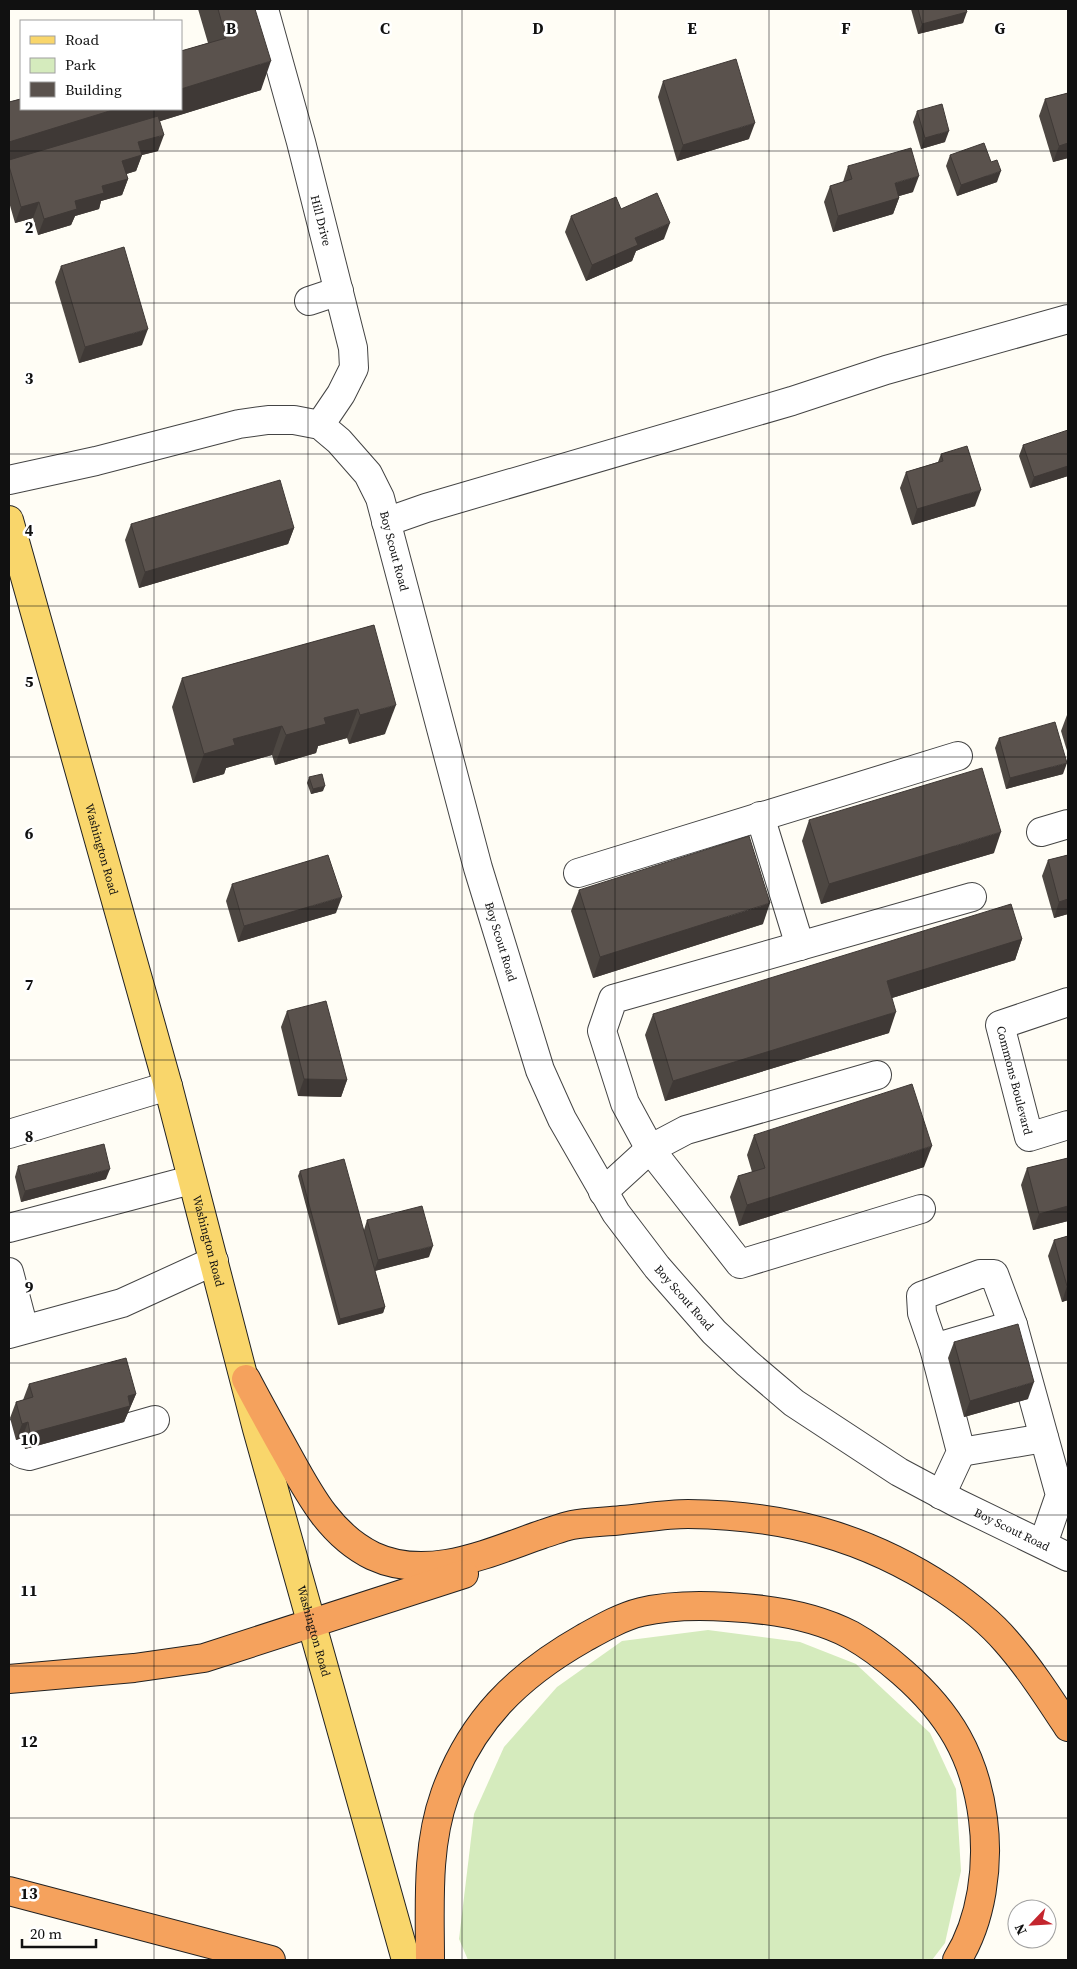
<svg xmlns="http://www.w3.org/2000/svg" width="1077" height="1969" viewBox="0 0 1077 1969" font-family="'Source Serif 4',serif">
<rect width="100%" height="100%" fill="#fffdf5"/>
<polygon fill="#d5ebbd" points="708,1630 800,1642 856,1664 930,1733 956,1789 961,1871 945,1943 932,1960 468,1960 459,1939 474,1814 504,1747 557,1687 622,1641"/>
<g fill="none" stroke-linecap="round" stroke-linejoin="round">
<defs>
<g id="minor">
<path id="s1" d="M264,9L301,142L353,348L354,368L341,394L320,425"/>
<polyline points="309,301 339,291"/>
<path id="s2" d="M9,480L96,461L239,424L268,420H294L320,425L339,441L368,474L380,498L478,868L540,1070L562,1119L616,1213L657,1267L714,1332L747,1363L794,1403L899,1472L957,1503L1068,1557"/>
<polyline points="386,522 426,508 792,401 886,370 1068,319"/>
<polyline points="760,816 800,946"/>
<polyline points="1041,832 1068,824"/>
<polyline points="578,873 958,756"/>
<path id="s3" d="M1068,1002L1000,1025L1029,1137L1068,1125"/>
<polyline points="877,1075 686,1130 650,1149 625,1103 602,1031 613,999 972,897"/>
<polyline points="9,1134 168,1086"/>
<polyline points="603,1192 650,1149 740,1264 921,1209"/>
<polyline points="9,1228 191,1180"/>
<polyline points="9,1272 24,1329"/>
<polyline points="9,1334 122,1303 214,1261"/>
<polyline points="934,1348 922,1313 921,1296 980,1274 994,1274 1013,1325"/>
<path d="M9,1434C12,1446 16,1454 29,1456L155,1420"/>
<polyline points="961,1452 1044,1438"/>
<polyline points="941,1495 961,1452 934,1348 1013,1325 1060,1495 1043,1544"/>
</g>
<g id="major">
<path id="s4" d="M9,520L168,1086L257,1429L406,1960"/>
</g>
<g id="highway">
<path d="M246,1379C259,1404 273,1429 287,1454C309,1494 330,1535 373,1556C429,1582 490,1552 543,1534C553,1531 562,1527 572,1525C588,1522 606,1522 622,1520C644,1518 666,1514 688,1514C783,1515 865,1536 945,1589C967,1604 989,1621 1006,1641C1029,1667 1049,1698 1068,1727"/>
<polyline points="9,1679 134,1668 204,1658 464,1574"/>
<polyline points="9,1891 271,1960"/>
<path d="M430,1960C430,1905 426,1847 445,1794C471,1721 517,1676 584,1638C602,1628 621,1617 641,1612C670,1605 700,1605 729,1607C770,1609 815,1616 851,1635C869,1645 886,1658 902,1672C949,1713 975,1756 983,1819C989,1865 982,1920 957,1960"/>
</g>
</defs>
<use href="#minor" stroke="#444" stroke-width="30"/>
<use href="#major" stroke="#222" stroke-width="30"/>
<use href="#highway" stroke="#222" stroke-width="30"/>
<use href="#minor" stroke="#fff" stroke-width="28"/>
<use href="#major" stroke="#f9d66b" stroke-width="28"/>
<use href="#highway" stroke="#f5a25d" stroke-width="28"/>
</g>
<g fill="#4d4742">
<polygon points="198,9 255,9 261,90 160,121 158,151 142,155 136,171 126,174 128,179 122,195 101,201 99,209 75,216 71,225 38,235 33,218 15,223 9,202 9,102 208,43"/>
<polygon points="911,9 966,9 963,23 918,34"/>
<polygon points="663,81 749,139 677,161 658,97"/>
<polygon points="1068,93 1068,158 1053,162 1039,116 1045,99"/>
<polygon points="917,111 945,142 921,149 913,122"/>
<polygon points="950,155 997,182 957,196 946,166"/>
<polygon points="848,166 913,192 899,196 899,198 893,214 833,232 824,202 830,186 843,182"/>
<polygon points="621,209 664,239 636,251 632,261 586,281 565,232 571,216"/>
<polygon points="61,266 142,345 79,363 55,282"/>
<polygon points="1068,432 1068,476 1030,488 1019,456 1023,445"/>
<polygon points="941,454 975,506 912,525 900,488 906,472 938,462"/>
<polygon points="131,524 294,528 288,544 139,588 125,540"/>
<polygon points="374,625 385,734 349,744 347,738 318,746 316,753 275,765 272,755 226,768 224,774 193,783 172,707 182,678"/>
<polygon points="1068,714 1068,754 1061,731 1067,715"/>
<polygon points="999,738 1063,774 1006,789 995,748"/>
<polygon points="309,777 323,791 311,794 307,783"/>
<polygon points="809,820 994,853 821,904 802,841"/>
<polygon points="1068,855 1068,914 1054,918 1042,876 1048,860"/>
<polygon points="232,884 336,913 238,942 226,901"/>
<polygon points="579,890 763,924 593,978 571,911"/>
<polygon points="1022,939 1015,960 892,998 889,1033 665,1101 645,1035 653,1014"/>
<polygon points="287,1011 347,1080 341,1097 298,1096 281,1027"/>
<polygon points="754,1135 924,1167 739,1226 730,1197 738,1176 752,1172 747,1155"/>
<polygon points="1068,1158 1068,1221 1033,1230 1021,1185 1027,1168"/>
<polygon points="18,1166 106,1179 21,1202 15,1177"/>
<polygon points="300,1171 364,1230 367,1220 429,1257 375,1271 385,1307 383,1313 338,1325 298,1176"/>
<polygon points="1068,1236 1068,1300 1062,1302 1048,1256 1054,1240"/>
<polygon points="954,1342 1028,1399 964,1417 948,1358"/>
<polygon points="29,1384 136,1394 124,1422 25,1449 22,1438 16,1440 10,1418 16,1402 23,1400"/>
</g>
<g fill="#3f3936">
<polygon points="967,12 963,23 918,34 922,24"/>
<polygon points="271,61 261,90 9,168 9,142 116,109 181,109 181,89"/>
<polygon points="755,123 749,139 677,161 683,145"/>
<polygon points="949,131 945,142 921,149 925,138"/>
<polygon points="164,135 158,151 142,155 136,171 117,177 122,161 138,142"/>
<polygon points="1068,143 1068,158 1053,162 1059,146"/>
<polygon points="1001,171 997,182 957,196 961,185"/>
<polygon points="919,176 913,192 889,199 895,183"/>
<polygon points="128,179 122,195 101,201 99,209 75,216 71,225 38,235 44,219 102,186"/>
<polygon points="899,198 893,214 833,232 838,216"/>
<polygon points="39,202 33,218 15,223 21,207"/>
<polygon points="670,223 664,239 636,251 632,261 586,281 592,265 635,238"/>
<polygon points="148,329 142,345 79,363 85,347"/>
<polygon points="1068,466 1068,476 1030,488 1034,477"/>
<polygon points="981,490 975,506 912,525 917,509"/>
<polygon points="294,528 288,544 139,588 145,572"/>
<polygon points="396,705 385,734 349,744 360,715"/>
<polygon points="358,709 347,738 318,746 316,753 275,765 286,735 324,718"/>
<polygon points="282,726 272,755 226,768 224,774 193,783 204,754 233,739"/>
<polygon points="1067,763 1063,774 1006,789 1010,778"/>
<polygon points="325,786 323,791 311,794 313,789"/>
<polygon points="1001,832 994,853 821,904 829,884"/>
<polygon points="342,897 336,913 238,942 244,926"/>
<polygon points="1068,899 1068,914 1054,918 1059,902"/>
<polygon points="770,903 763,924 593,978 600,957"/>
<polygon points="1022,939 1015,960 879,1002 887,981"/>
<polygon points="896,1012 889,1033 665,1101 673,1081"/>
<polygon points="304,1079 347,1080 341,1097 298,1096"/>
<polygon points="932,1146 924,1167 739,1226 747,1205"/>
<polygon points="110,1169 106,1179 21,1202 25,1191"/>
<polygon points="1068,1206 1068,1221 1033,1230 1039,1214"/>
<polygon points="433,1246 429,1257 374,1271 378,1260"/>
<polygon points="1067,1286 1068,1286 1068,1300 1062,1302"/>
<polygon points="385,1307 383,1313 338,1325 340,1319"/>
<polygon points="1034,1382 1028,1399 964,1417 970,1401"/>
<polygon points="136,1394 124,1422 25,1449 30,1433 128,1396"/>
<polygon points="28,1422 22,1438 16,1440 22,1424"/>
</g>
<g fill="#5a524d" stroke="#3f3936">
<polygon points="218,9 255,9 271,61 181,89 181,51 226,38"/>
<polygon points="918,9 966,9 967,12 922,24"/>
<polygon points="736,59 755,123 683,145 663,81"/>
<polygon points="1068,93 1068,143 1059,146 1045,99"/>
<polygon points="21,99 21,109 116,109 9,142 9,102"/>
<polygon points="942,104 949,131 925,138 917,111"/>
<polygon points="158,116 164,135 138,142 142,155 122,161 128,179 102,186 104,193 75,201 77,209 44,219 39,202 21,207 9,166 9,160"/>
<polygon points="984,143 991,162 997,160 1001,171 961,185 950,155"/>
<polygon points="911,148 919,176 895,183 899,198 838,216 830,186 852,179 848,166"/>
<polygon points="657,193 670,223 635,238 638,245 592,265 571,216 616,197 621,209"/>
<polygon points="124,247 148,329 85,347 61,266"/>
<polygon points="1068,430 1068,466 1034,477 1023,445"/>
<polygon points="967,446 981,490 917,509 906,472 943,461 941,454"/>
<polygon points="280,480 294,528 145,572 131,524"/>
<polygon points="374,625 396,705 360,715 358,709 324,718 326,724 286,735 282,726 233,739 235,745 204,754 182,678"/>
<polygon points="1055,722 1067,763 1010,778 999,738"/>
<polygon points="982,768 1001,832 829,884 809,820"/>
<polygon points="322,774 325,786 313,789 309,777"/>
<polygon points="749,836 770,903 600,957 579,890"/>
<polygon points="328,855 342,897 244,926 232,884"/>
<polygon points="1068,855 1068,899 1059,902 1048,860"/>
<polygon points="1011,904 1022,939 887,981 896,1012 673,1081 653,1014"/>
<polygon points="326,1001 347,1080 304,1079 287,1011"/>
<polygon points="912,1084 932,1146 747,1205 738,1176 765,1168 754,1135"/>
<polygon points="104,1144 110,1169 25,1191 18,1166"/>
<polygon points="1068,1158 1068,1206 1039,1214 1027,1168"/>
<polygon points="344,1159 385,1307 340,1319 300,1171"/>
<polygon points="422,1206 433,1246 378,1260 367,1220"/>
<polygon points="1068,1236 1068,1286 1067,1286 1054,1240"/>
<polygon points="1018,1324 1034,1382 970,1401 954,1342"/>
<polygon points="126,1358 136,1394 128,1396 130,1406 30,1433 28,1422 22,1424 16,1402 33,1397 29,1384"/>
</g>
<path fill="none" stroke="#111" stroke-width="1" stroke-opacity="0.55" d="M154,9V21M308,9V1960M462,9V1960M615,9V1960M769,9V1960M923,9V1960M154,109V1960M9,151H1068M9,303H1068M9,454H1068M9,606H1068M9,757H1068M9,909H1068M9,1060H1068M9,1212H1068M9,1363H1068M9,1515H1068M9,1666H1068M9,1818H1068"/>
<g text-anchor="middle" stroke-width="5" stroke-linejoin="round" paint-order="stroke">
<g font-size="12" fill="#111" stroke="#fff">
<text dy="4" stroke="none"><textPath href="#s1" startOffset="219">Hill Drive</textPath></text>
<text dy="4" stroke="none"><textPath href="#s2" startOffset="469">Boy Scout Road</textPath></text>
<text dy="4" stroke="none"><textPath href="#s4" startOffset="342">Washington Road</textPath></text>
<text dy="4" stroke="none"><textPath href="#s2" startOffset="874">Boy Scout Road</textPath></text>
<text dy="4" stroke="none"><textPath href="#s3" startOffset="129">Commons Boulevard</textPath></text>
<text dy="4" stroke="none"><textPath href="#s4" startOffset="748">Washington Road</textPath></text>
<text dy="4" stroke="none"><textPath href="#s2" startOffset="1279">Boy Scout Road</textPath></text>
<text dy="4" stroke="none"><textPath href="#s2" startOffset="1684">Boy Scout Road</textPath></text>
<text dy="4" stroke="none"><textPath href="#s4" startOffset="1152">Washington Road</textPath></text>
</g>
</g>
<g font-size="16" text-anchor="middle" font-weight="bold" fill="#111" stroke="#fff" stroke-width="5" stroke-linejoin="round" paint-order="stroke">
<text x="231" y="34">B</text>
<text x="385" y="34">C</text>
<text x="538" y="34">D</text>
<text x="692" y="34">E</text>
<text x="846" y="34">F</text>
<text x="1000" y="34">G</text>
<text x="29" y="233">2</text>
<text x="29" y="384">3</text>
<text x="29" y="536">4</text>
<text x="29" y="687">5</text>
<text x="29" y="839">6</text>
<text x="29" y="990">7</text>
<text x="29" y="1142">8</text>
<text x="29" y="1293">9</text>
<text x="29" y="1445">10</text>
<text x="29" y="1596">11</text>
<text x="29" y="1747">12</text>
<text x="29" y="1899">13</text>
</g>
<rect width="1077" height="1969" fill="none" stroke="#111111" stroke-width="20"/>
<rect x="20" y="20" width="162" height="90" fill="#ffffff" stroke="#a0a0a0"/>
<rect x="30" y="36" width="25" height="8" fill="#f9d66b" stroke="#a0a0a0"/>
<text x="65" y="45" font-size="15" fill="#111111">Road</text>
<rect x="30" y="58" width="25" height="15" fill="#d5ebbd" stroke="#a0a0a0"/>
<text x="65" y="70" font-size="15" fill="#111111">Park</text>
<rect x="30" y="82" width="25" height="15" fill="#5a524d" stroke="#a0a0a0"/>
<text x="65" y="95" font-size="15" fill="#111111">Building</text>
<g transform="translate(1032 1924) rotate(245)"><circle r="24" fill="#ffffff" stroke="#a0a0a0"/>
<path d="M0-4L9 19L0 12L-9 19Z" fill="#c4262e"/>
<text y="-8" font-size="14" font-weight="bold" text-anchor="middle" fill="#111111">N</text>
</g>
<path d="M22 1939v8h74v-8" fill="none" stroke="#111111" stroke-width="2.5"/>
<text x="30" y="1939" font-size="15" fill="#111111" stroke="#ffffff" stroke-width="4" paint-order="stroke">20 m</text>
</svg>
